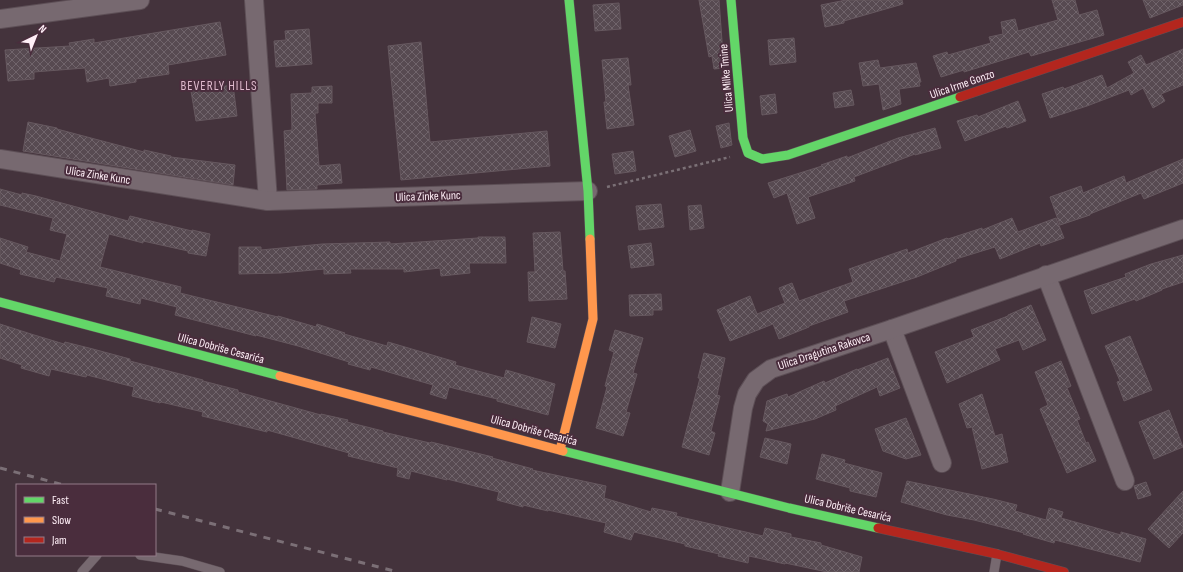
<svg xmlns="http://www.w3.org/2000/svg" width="1183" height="572" viewBox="0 0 1183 572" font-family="'Sofia Sans Condensed',sans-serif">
<defs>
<pattern id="building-cross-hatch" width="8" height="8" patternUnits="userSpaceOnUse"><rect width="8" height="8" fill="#574a51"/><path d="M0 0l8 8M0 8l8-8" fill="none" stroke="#70646b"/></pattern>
</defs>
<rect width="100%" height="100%" fill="#44333c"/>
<g fill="url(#building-cross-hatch)" stroke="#66585f">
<polygon points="699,0 719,0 724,68 714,69 712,56 709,57"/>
<polygon points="846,0 902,0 903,4 844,21 844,23 825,27 821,5"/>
<polygon points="1052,0 1075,0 1079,15 1097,10 1104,35 1031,56 1029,52 964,72 964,70 941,77 933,56 947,52 948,55 991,43 989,37 1003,34 1001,22 1015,19 1018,31 1058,20"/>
<polygon points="1143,0 1183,0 1183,5 1150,18"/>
<polygon points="619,3 621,29 595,31 593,5"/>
<polygon points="220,22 226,55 168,65 169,74 136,79 136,82 110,86 109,78 87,82 85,68 34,72 34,79 8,81 5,50 70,46 69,43 94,39 94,43"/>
<polygon points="309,29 312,64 276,67 274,41 286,40 285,31"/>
<polygon points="794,38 796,62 770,65 768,40"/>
<polygon points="421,42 430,142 547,131 550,166 401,180 388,46"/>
<polygon points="1183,49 1183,85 1161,94 1165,101 1153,108 1143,88 1131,95 1129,90 1087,106 1050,118 1042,94 1063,87 1064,89 1102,75 1107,88 1134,73 1128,62 1141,55 1146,65"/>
<polygon points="628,58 631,85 628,85 634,125 607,129 604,102 606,102 602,60"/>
<polygon points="878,60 880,68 916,63 921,82 919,82 920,86 899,89 901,104 883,110 879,84 863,86 859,63"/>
<polygon points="233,85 237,116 196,121 191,91"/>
<polygon points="332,86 332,103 318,103 318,113 315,113 319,166 340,164 342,183 317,185 317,189 287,190 284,131 292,130 291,94 312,93 312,87"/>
<polygon points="851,90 854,105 835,108 833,93"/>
<polygon points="775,94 777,113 762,115 760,96"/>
<polygon points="1018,101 1026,121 1007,128 1006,126 965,141 957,121 977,115 978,117"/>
<polygon points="28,122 57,128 57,129 144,152 144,150 171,156 171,157 235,165 233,185 23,151"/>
<polygon points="729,123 731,139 732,145 721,148 716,126"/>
<polygon points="935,128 941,148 915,155 915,154 854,177 855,181 808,197 815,218 797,224 787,193 774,198 768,183 822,166 821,165 847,156 847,158 898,138"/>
<polygon points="690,130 696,151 675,157 669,136"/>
<polygon points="633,151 636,171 615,174 612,154"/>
<polygon points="1183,159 1183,183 1144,199 1141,193 1090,214 1090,215 1060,225 1050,197 1081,186 1083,193 1124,176 1126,183"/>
<polygon points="0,189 22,195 22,193 36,196 128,221 130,216 192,231 192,230 210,234 206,256 188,253 188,251 143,241 143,243 109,234 100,267 181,287 180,293 278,317 278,316 316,327 317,324 345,333 344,334 387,346 388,342 456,362 455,365 504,378 506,370 555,384 548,415 497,401 497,399 449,387 446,399 430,394 433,385 371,367 370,370 348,364 349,362 298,346 256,335 256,336 175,315 177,307 141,298 140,304 106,296 108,288 56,277 54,282 20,274 21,270 0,263 0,238 28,247 26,252 60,261 67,234 50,230 53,218 0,205"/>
<polygon points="661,204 664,227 639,230 636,206"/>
<polygon points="701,205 704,228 690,230 688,206"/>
<polygon points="1012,218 1018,232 1056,218 1064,238 1041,246 1040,243 1000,259 995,247 956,259 956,261 917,277 844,301 848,312 809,326 809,327 779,339 773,324 730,341 717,310 750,296 757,314 785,303 779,288 792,283 799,301 853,282 849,269 907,249 908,253 947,238 948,239 982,228 982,230"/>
<polygon points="560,232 563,271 565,271 567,299 529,301 528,272 535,272 533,233"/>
<polygon points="478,237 505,237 506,263 469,263 470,273 441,276 440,268 404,272 404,269 350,269 351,273 324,274 324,269 281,273 239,274 239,247 261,247 261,250 322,244 390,242 390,244 478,238"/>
<polygon points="651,243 654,265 631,268 628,246"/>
<polygon points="1183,255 1183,282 1162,289 1162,290 1136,301 1135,299 1092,314 1084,291 1126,277 1125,274 1151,264"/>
<polygon points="661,294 662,310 653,310 653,315 630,316 629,295"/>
<polygon points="1031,305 1046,340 1023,350 1019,340 995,349 1000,360 947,383 935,352 974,337 971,330 1008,316 1008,315"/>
<polygon points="532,317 561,324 555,348 527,342"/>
<polygon points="0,324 31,334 64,344 65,342 93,349 130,359 130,361 203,380 203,381 238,390 238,392 321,415 321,414 348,420 347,422 383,431 383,432 430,443 431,442 493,457 492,458 533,469 532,470 606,486 604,498 651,512 652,508 677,513 676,516 763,536 765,528 791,534 791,537 821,543 821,545 862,557 859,572 827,572 785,563 785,564 749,556 748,563 718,556 719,554 685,546 685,544 634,532 631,540 604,532 606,523 548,510 548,511 523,505 523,507 497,500 499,492 447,479 447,480 411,471 409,479 397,476 398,468 348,456 349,453 267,430 267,432 202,416 203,412 161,402 160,403 132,396 134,387 87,375 86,377 51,369 49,376 21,368 22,365 0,358"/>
<polygon points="615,330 643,338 633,373 637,374 626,412 630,413 623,436 596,428 607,387 605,386 614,352 609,350"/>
<polygon points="1130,336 1152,390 1124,401 1117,382 1120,381 1105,346"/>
<polygon points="704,353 725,358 717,395 720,396 711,431 715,433 709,455 682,447 700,378 698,378"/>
<polygon points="888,358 900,388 880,396 877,387 835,406 836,410 815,419 766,431 768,424 763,421 767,401 787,394 788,397 824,381 825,383 857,369 857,370"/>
<polygon points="1061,361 1071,386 1067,388 1080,419 1077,420 1086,443 1088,442 1096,461 1067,473 1040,409 1048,405 1035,372"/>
<polygon points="982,394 995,436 1002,434 1008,462 982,469 972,427 967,428 959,404"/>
<polygon points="1169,410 1183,447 1154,459 1139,422"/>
<polygon points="906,418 921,455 906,459 883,451 875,429"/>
<polygon points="765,438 791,444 787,464 760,457"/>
<polygon points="822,454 845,460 844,463 882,473 876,497 850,491 850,488 816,479"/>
<polygon points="907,481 993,499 1017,505 1015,511 1046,520 1049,508 1063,512 1061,518 1121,535 1121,532 1146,539 1140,562 1055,540 1054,543 1023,534 1024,533 974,520 947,515 901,502"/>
<polygon points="1146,482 1151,495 1138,499 1134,486"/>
<polygon points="1183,491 1183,533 1169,548 1148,529"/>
</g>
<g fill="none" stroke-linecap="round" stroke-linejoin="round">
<defs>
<g id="lane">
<polyline points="140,555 182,561 220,572"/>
<polyline points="82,572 97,555"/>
<polyline points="994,572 997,554"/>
</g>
<g id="street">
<polyline points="254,0 268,201"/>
<polyline points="0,19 140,0"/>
<polyline points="0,159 268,201 588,191"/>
<polyline points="1046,275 1125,481"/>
<polyline points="892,329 942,463"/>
<polyline points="730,492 743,408 747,394 756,380 771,369 892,329 1183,229"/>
</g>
<g id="fast">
<polyline points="569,0 588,191 590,239"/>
<polyline points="731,0 743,138 748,153 762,159 788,155 960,97"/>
<polyline points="0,302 280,376"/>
<polyline points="563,451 789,508 878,528"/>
</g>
<g id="slow">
<polyline points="280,376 563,451"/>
<polyline points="560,450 593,319 590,239"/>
</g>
<g id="jam">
<polyline points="960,97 1183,22"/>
<polyline points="878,528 997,554 1064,572"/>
</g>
</defs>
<use href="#lane" stroke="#5d4f56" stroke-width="10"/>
<use href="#street" stroke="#5d4f56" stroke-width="20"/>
<use href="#fast" stroke="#5d4f56" stroke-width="10"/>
<use href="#slow" stroke="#5d4f56" stroke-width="10"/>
<use href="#jam" stroke="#5d4f56" stroke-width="10"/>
<polyline stroke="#7b7076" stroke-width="2.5" stroke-dasharray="3 3" stroke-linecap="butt" points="607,187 730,157"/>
<use href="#lane" stroke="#776970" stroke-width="9"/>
<use href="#street" stroke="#776970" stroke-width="18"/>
<use href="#fast" stroke="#63d668" stroke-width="9"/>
<use href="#slow" stroke="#ff974d" stroke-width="9"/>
<use href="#jam" stroke="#b3261e" stroke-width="9"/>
<g stroke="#7b6f76" stroke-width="3" stroke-dasharray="7 7" stroke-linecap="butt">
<polyline points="0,468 64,485"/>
<polyline points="155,509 398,572"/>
</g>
</g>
<g text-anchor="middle" stroke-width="4" stroke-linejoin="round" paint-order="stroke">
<g font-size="12" fill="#ffeff7" stroke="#4a2d3d">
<text transform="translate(726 78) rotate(-95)" y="4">Ulica Milke Tmine</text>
<text transform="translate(962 84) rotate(-19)" y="4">Ulica Irme Gonzo</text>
<text transform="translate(98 175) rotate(9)" y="4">Ulica Zinke Kunc</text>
<text transform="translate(428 196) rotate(-2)" y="4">Ulica Zinke Kunc</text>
<text transform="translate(221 348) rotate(15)" y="4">Ulica Dobriše Cesarića</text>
<text transform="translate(824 351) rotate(-18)" y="4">Ulica Dragutina Rakovca</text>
<text transform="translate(534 430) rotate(15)" y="4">Ulica Dobriše Cesarića</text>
<text transform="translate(848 508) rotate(13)" y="4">Ulica Dobriše Cesarića</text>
</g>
<g font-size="13" letter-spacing="1" fill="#dfbacd" stroke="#4a2d3d">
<text x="219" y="90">BEVERLY HILLS</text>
</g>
</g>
<rect x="16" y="484" width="140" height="72" fill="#4a2d3d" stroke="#927b87"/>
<rect x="24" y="497" width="20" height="6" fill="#63d668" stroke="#927b87"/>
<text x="52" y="504" font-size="12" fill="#ffeff7">Fast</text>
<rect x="24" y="517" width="20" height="6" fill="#ff974d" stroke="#927b87"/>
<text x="52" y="524" font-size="12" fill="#ffeff7">Slow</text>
<rect x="24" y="537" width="20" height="6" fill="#b3261e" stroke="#927b87"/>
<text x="52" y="544" font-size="12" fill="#ffeff7">Jam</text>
<g transform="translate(36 36) rotate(43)" stroke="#4a2d3d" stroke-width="3" paint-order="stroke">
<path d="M0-3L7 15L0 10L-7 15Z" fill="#ffeff7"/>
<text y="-6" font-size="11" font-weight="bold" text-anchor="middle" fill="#ffeff7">N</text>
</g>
</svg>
